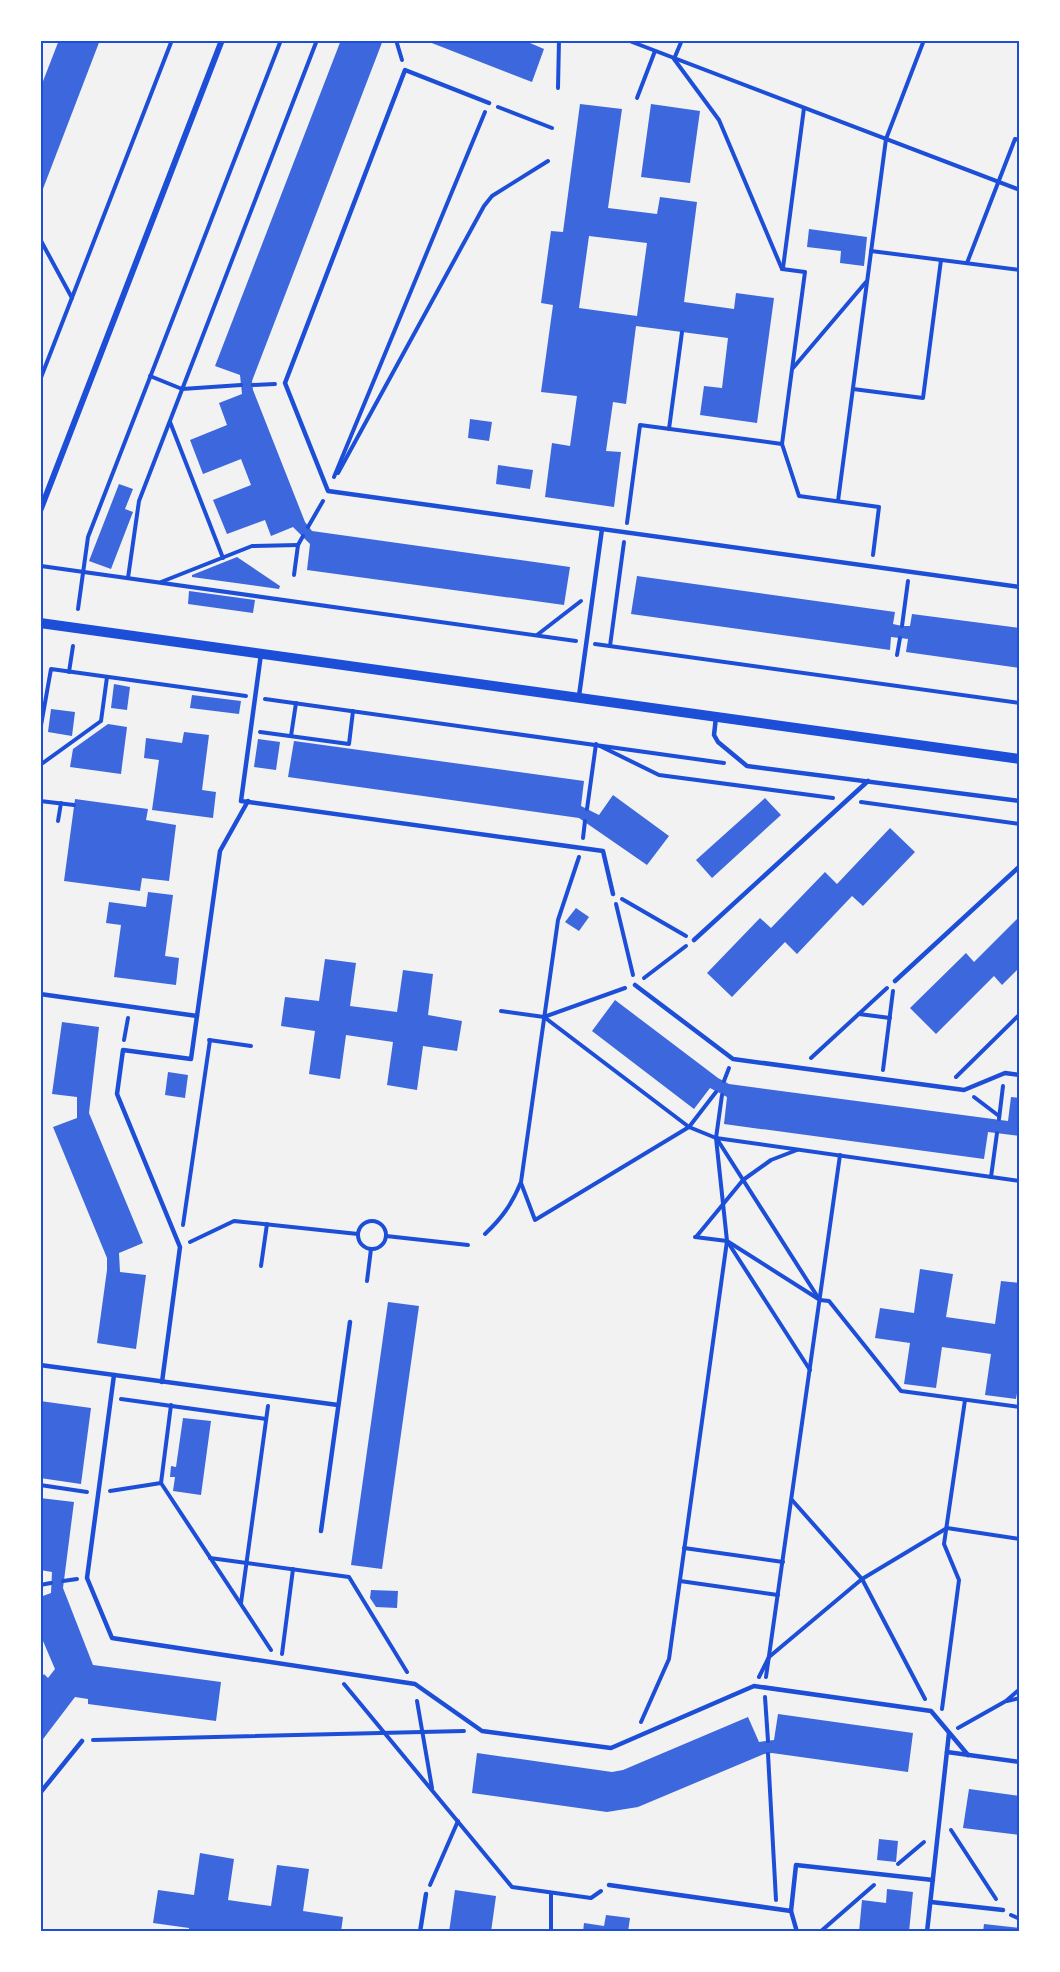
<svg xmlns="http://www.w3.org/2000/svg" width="1060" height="1972" viewBox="0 0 1060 1972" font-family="'Golos Text',sans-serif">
<rect width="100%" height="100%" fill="#f2f2f2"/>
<g fill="#3d67dc" fill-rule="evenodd">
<polygon points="59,40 100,40 41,194 40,89"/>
<polygon points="341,40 383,40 252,381 253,390 305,522 312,531 570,567 564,605 307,570 310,544 293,527 271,536 265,520 227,534 213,500 251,485 241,459 203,474 190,440 227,425 219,403 242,394 240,375 215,366"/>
<polygon points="424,40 523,40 544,49 532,82"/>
<path d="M580,104L622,109L608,208L657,214L660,197L697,202L684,302L734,309L736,293L774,298L757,423L700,415L704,386L722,388L728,338L636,326L626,404L613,402L606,451L621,452L614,507L545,497L552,443L570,446L577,396L541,392L553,305L541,303L551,231L563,232ZM589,236L647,243L637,316L579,308Z"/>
<polygon points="651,104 700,111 690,183 641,177"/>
<polygon points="809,229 867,237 864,266 840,263 841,251 807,247"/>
<polygon points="470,419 492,422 489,441 468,438"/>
<polygon points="498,465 533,470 530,489 496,484"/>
<polygon points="119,484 133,489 125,509 133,512 111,569 89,561"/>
<polygon points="237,557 280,586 279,589 192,577 192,575"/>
<polygon points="637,576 895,612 893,624 902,626 910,626 912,614 1020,628 1020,668 906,652 908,639 900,638 891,637 890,650 631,614"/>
<polygon points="189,591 255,600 253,613 188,604"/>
<polygon points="114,684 130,687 127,710 111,708"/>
<polygon points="192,695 241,701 239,714 190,708"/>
<polygon points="51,709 75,712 72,736 48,732"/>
<polygon points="108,724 127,727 121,774 70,767 73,749"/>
<polygon points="184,732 209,735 202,790 216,792 213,818 152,810 159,760 144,758 146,738 182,743"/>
<polygon points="258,739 280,742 276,770 254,767"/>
<polygon points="294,741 584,781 581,806 599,815 613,795 669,836 647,865 579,818 288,777"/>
<polygon points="765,798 781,815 712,878 696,860"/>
<polygon points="75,799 148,809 146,820 176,825 169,881 142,878 140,891 64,881"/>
<polygon points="890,828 915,852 863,906 852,896 797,954 785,942 732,997 707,973 760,918 771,928 825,872 837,884"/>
<polygon points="148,892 173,895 165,956 179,958 176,985 114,977 121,925 106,923 109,902 146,907"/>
<polygon points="576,908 589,917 579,931 565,922"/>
<polygon points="1020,916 1020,967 1002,985 994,976 936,1034 910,1008 966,953 974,962"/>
<polygon points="325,959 356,963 350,1006 397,1012 403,970 433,974 428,1015 462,1021 457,1051 423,1046 417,1090 387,1085 393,1042 346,1035 340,1079 309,1074 315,1031 281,1026 285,997 319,1001"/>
<polygon points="615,1000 718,1078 729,1084 1008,1121 1011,1097 1020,1098 1020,1136 988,1132 984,1159 724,1124 727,1097 710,1088 694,1109 592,1031"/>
<polygon points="62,1022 99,1027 89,1113 143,1243 119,1253 120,1272 146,1275 136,1349 97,1343 107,1270 107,1258 53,1127 77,1118 77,1097 52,1094"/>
<polygon points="168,1072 188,1075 185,1098 165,1095"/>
<polygon points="920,1269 953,1274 946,1317 995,1324 1001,1281 1020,1283 1020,1376 1016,1399 985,1395 991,1354 942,1347 936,1388 904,1384 910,1343 875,1338 880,1308 914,1313"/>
<polygon points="388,1302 419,1306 382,1569 351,1565"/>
<polygon points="40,1401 91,1408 81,1484 40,1478"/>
<polygon points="183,1418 211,1421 201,1495 173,1491 175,1477 170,1477 171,1466 176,1467"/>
<polygon points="40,1498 74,1502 63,1588 93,1665 221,1682 216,1721 88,1704 88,1699 75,1697 40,1743 40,1679 44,1674 48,1678 55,1669 40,1634 40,1597 51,1593 52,1572 40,1570"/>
<polygon points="371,1590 398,1591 397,1608 376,1607 370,1598"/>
<polygon points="778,1714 913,1733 908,1772 772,1753 764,1754 638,1807 607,1812 472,1793 477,1753 612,1772 623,1770 748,1717 759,1742 774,1740"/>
<polygon points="969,1789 1020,1796 1020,1835 963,1828"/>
<polygon points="879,1839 898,1841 896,1862 877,1860"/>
<polygon points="200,1853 234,1859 228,1900 271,1906 277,1865 309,1869 303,1911 343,1917 341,1932 189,1932 189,1928 153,1923 158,1890 194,1895"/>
<polygon points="887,1889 913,1892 909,1932 859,1932 862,1900 886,1903"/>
<polygon points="455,1890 496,1896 491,1932 449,1932"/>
<polygon points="606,1915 630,1918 628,1932 583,1932 584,1923 604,1926"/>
<polygon points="984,1924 1020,1928 1020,1932 983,1932"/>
</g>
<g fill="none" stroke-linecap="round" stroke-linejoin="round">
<g stroke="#1d4ed8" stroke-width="4">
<polyline points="396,40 402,60"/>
<polyline points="627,40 1020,190"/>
<polyline points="682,40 674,59 719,120 782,269"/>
<polyline points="558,88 559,40"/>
<polyline points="637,98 655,51"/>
<polyline points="498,107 552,128"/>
<polyline points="40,239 72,298"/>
<polyline points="871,251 1020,270"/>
<polyline points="967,263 1015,139 1020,140"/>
<polyline points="783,268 804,108"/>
<polyline points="782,269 805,272 782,444 799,496 879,507 873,555"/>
<polyline points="793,368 866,282"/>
<polyline points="150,376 182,389 241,385"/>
<polyline points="40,380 172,40"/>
<polyline points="253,385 275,384"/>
<polyline points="853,389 923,398 941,260"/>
<polyline points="170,422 223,558"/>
<polyline points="669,429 682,332"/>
<polyline points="338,473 484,206 492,196 548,161"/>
<polyline points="334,477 485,112"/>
<polyline points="838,501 886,139 924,40"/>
<polyline points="627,523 640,425 782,444"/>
<polyline points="308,527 323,501"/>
<polyline points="41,566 576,641"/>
<polyline points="294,575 298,545 303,536"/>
<polyline points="128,578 139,501 317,40"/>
<polyline points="161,582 252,546 298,545"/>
<polyline points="78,609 88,537 281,40"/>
<polyline points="902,626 908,581"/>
<polyline points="537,635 581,601"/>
<polyline points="595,644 1020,703"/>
<polyline points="610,646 624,542"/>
<polyline points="897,655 900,638"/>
<polyline points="69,672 73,646"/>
<polyline points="265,699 724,763"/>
<polyline points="40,731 51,669 246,696"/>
<polyline points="260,732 349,744 353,711"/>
<polyline points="291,736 296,703"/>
<polyline points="600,746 659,775 833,798"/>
<polyline points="40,765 101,721 107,677"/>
<polyline points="40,801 74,805"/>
<polyline points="861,802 1020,824"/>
<polyline points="587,809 596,744"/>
<polyline points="58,821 61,803"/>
<polyline points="583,838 585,821"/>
<polyline points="622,899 686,936"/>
<polyline points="616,904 633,975"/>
<polyline points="644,978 686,946"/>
<polyline points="501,1011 544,1017 625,988"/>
<polyline points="859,1014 890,1018"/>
<polyline points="544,1017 689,1127 716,1138 1020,1181"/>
<polyline points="124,1040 128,1018"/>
<polyline points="209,1040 251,1046"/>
<polyline points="811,1058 887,988"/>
<polyline points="883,1070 893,991"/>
<polyline points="956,1077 1020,1014"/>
<polyline points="724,1081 729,1068"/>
<polyline points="974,1097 999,1116"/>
<polyline points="999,1119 1003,1086"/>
<polyline points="717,1139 819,1299"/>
<polyline points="991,1177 997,1133"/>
<polyline points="521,1183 535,1220 689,1127 716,1092"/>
<circle cx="372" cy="1235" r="14"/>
<polyline points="183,1225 210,1040"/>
<path d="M485,1234C502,1218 512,1204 521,1182L558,920L579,857"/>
<polyline points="386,1236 468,1245"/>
<polyline points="695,1237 727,1241 820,1300 829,1301 901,1391 1020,1407"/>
<polyline points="696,1237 743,1180 771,1160 797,1150"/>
<polyline points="190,1242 234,1221 358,1234"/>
<polyline points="729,1244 810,1370"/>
<polyline points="261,1266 267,1224"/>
<polyline points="367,1281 371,1249"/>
<polyline points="121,1399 266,1419"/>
<polyline points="171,1405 161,1483 271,1650"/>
<polyline points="40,1485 87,1492"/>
<polyline points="110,1491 161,1483"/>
<polyline points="792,1500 862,1579 925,1699"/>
<polyline points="684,1548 783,1562"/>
<polyline points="210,1558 349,1577 407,1672"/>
<polyline points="63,1581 77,1579"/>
<polyline points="680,1581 778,1595"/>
<polyline points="40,1585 51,1583"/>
<polyline points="241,1603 268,1406"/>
<polyline points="282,1654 293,1569"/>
<polyline points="759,1677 769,1657 862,1579 947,1528 1020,1539"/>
<polyline points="766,1677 840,1155"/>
<polyline points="344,1684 512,1887 591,1898 601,1891"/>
<polyline points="765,1697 768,1741"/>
<polyline points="417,1701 432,1788"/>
<polyline points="1007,1701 1020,1698"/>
<polyline points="942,1709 959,1580 944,1544 965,1400"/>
<polyline points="641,1722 669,1659 727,1241 716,1138 722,1095"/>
<polyline points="958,1728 1006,1701 1020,1689"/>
<polyline points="93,1740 464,1731"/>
<polyline points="768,1754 776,1900"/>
<polyline points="951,1830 996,1899"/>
<polyline points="898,1864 924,1842"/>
<polyline points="430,1885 458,1821"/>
<polyline points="1011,1915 1020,1919"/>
<polyline points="551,1932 551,1893"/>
<polyline points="820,1932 874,1885"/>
</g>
<g stroke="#1d4ed8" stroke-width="4.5">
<polyline points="489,103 405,70 285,383 328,491 1020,587"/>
<polyline points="261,654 241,801 603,851 613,894"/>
<polyline points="579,696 602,529"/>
<polyline points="716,717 714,735 718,742 747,766 1020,801"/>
<polyline points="694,940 868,781"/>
<polyline points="895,981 1020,866"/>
<polyline points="635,985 733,1059 964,1090 1005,1073 1020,1075"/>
<polyline points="40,994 197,1016"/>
<polyline points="40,1365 338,1405"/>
<polyline points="114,1375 87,1578 112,1638 415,1684 482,1731 611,1748 754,1686 931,1711 968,1755"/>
<polyline points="162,1382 180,1247 117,1094 123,1050 191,1059 220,851 248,801"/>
<polyline points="321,1531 350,1322"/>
<polyline points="947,1752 1020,1762"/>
<polyline points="40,1793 82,1741"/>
<polyline points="609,1885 791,1911"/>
<polyline points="931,1902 1003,1910"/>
<polyline points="420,1932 426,1894"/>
<polyline points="797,1932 791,1911 796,1865 933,1880"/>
<polyline points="927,1932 949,1733"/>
</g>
<polyline stroke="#1d4ed8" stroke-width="6" points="40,511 222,40"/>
<polyline stroke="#1d4ed8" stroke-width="10" points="40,623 1020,759"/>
</g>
<rect width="1060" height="1972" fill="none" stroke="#ffffff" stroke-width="84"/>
<rect x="42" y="42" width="976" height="1888" fill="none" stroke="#1d4ed8" stroke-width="2"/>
</svg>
